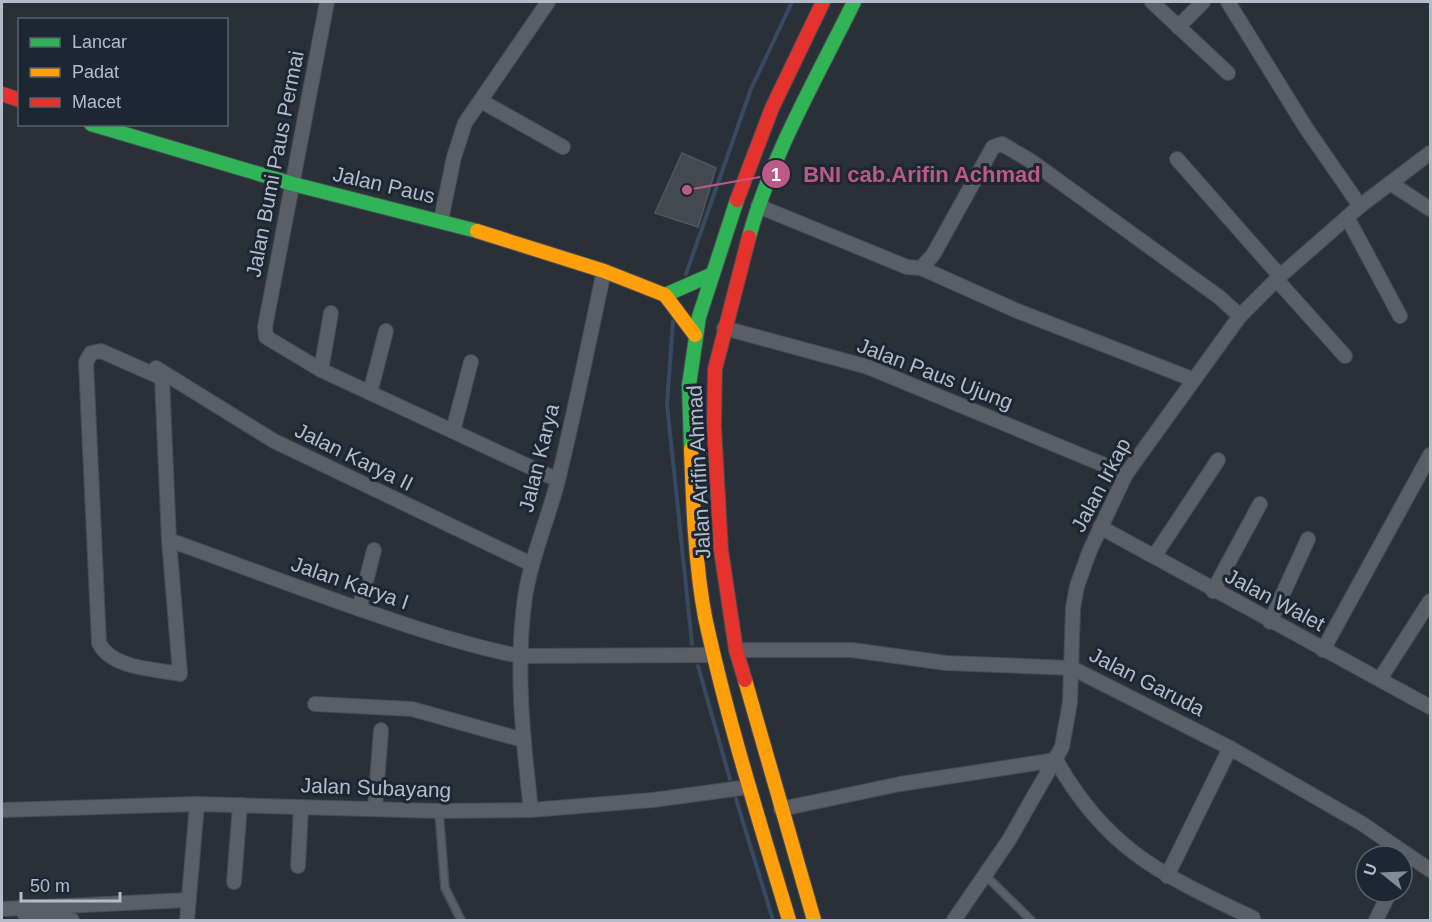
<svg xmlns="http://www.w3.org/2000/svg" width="1432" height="922" viewBox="0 0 1432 922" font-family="Helvetica,sans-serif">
<rect width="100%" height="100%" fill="#2a3038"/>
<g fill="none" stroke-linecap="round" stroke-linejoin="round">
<g stroke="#384963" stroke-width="4">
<polyline points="686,274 751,89 792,2"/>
<polyline points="673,321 667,404 692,644"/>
<polyline points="698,666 730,779"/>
<polyline points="736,799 773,920"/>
</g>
</g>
<polygon fill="#444950" stroke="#52575f" stroke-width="1.5" points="682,153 716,168 698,227 655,213"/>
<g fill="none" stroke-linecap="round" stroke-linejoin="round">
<defs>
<g id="lane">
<polyline points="439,811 445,888 461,920"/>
<polyline points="985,875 1031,920"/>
</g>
<g id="street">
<polyline points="327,2 265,327 266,337 321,370 558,480"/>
<polyline points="1152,2 1228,73"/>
<polyline points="1228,2 1306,128 1360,206"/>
<polyline points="1178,27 1203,2"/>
<polyline points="481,101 563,147"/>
<polyline points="1177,159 1280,276"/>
<polyline points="1390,183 1430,209"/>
<polyline points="758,206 907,267 921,268 933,255 993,147 1002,144 1031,161 1219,297 1240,316"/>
<polyline points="1347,217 1400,316"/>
<polyline points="441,220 454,157 465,123 548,2"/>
<polyline points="921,268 1015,310 1192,379"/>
<polyline points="1276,279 1345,356"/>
<polyline points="724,328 868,367 1126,474"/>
<path d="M101,351L162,378L169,540L180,674C155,669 112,669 99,643L86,362L91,353Z"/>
<polyline points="156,368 274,441 531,564"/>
<polyline points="321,370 331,313"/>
<polyline points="370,393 386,331"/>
<polyline points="453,431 471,362"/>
<polyline points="1100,527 1430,707"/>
<path d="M169,540C239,565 309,592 380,616C426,632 472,647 520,656L713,655"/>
<polyline points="1155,555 1218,460"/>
<polyline points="1213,591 1260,504"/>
<polyline points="359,609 374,550"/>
<polyline points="1270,622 1308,539"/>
<polyline points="736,650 852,650 946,663 1072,668 1230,748 1361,823 1430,870"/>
<polyline points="1323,650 1430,455"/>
<polyline points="1380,679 1430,601"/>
<polyline points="315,704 412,709 523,740"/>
<polyline points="375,809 381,730"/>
<path d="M781,809L900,784L1056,760C1107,851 1163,875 1253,918"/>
<polyline points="2,810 197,804 439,811 531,810 653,800 749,787"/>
<path d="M531,810C523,740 515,668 525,597C531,557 548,520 558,480C575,411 589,341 604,271"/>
<polyline points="298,866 301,807"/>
<polyline points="1167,876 1230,748"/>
<polyline points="234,882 240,805"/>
<polyline points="2,909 188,900"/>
<polyline points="24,913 72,920"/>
<polyline points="187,920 197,804"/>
<polyline points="954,920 1009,840 1062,747 1070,702 1073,608 1077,586 1090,550 1126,474 1240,316 1280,276 1360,206 1430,153"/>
<polyline points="1376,920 1390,892"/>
</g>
<g id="fast">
<polyline points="91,124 293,184 477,231"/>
<path d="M749,237C772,154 816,79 854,2"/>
<polyline points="665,295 713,274"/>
<polyline points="691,449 689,385 699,317 737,200"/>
</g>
<g id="slow">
<polyline points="477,231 604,271 665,295 695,335"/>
<path d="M691,449C693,502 695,565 705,617C727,719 759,820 789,920"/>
<polyline points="745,680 814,920"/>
</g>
<g id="jam">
<polyline points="2,94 20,100"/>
<polyline points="737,200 772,108 823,2"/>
<polyline points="745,680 736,650 721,550 714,426 715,369 749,237"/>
</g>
</defs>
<use href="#lane" stroke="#484c53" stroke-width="10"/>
<use href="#street" stroke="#484c53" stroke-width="16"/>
<use href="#fast" stroke="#484c53" stroke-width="16"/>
<use href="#slow" stroke="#484c53" stroke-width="16"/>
<use href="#jam" stroke="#484c53" stroke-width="16"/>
<use href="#lane" stroke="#5a5e66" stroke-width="7"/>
<use href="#street" stroke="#5a5e66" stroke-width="14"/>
<use href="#fast" stroke="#30b455" stroke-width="14"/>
<use href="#slow" stroke="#ff9f0a" stroke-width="14"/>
<use href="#jam" stroke="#e5322d" stroke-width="14"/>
</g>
<g text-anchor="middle" stroke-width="6" stroke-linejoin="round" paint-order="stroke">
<g font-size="21" fill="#b4bcc9" stroke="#1d2633">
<text transform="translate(275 164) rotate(-79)" y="7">Jalan Bumi Paus Permai</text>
<text transform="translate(384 185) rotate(13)" y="7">Jalan Paus</text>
<text transform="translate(935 374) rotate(21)" y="7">Jalan Paus Ujung</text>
<text transform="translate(354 457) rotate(26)" y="7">Jalan Karya II</text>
<text transform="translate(539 458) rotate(-76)" y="7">Jalan Karya</text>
<text transform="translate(699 472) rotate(-93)" y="7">Jalan Arifin Ahmad</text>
<text transform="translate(1101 485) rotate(-62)" y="7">Jalan Irkap</text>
<text transform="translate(350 583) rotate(19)" y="7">Jalan Karya I</text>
<text transform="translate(1275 600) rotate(28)" y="7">Jalan Walet</text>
<text transform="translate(1147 682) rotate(27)" y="7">Jalan Garuda</text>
<text transform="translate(376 788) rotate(2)" y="7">Jalan Subayang</text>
</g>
</g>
<path fill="none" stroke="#bc5a87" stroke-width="2" d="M687 190L776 174"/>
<g fill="#bc5a87" stroke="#1d2633" stroke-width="2">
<circle cx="687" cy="190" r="6"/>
<circle cx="776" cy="174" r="15"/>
</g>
<g font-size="18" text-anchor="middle" font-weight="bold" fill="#fff">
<text x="776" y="181">1</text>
</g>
<g font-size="22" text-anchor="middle" font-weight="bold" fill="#bc5a87" stroke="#1d2633" stroke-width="6" stroke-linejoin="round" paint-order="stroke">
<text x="922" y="182">BNI cab.Arifin Achmad</text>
</g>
<rect width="1432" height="922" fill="none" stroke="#b4bcc9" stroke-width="6"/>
<rect x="18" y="18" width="210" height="108" fill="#1d2633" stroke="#59626f" stroke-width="1.5"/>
<rect x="30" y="38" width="30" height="9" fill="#30b455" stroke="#59626f" stroke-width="1.5"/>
<text x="72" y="48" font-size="18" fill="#b4bcc9">Lancar</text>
<rect x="30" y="68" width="30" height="9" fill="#ff9f0a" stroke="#59626f" stroke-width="1.5"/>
<text x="72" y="78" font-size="18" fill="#b4bcc9">Padat</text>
<rect x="30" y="98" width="30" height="9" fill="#e5322d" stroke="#59626f" stroke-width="1.5"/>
<text x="72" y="108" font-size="18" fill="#b4bcc9">Macet</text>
<g transform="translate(1384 874) rotate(288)"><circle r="28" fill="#1d2633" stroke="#59626f" stroke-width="1.5"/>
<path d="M0-4.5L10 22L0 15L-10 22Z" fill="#848b96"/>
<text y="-9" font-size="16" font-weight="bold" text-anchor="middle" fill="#b4bcc9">U</text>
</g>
<path d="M21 892v9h99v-9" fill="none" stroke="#b4bcc9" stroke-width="3"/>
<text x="30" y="892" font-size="18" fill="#b4bcc9" stroke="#1d2633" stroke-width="4.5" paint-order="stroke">50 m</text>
</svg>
